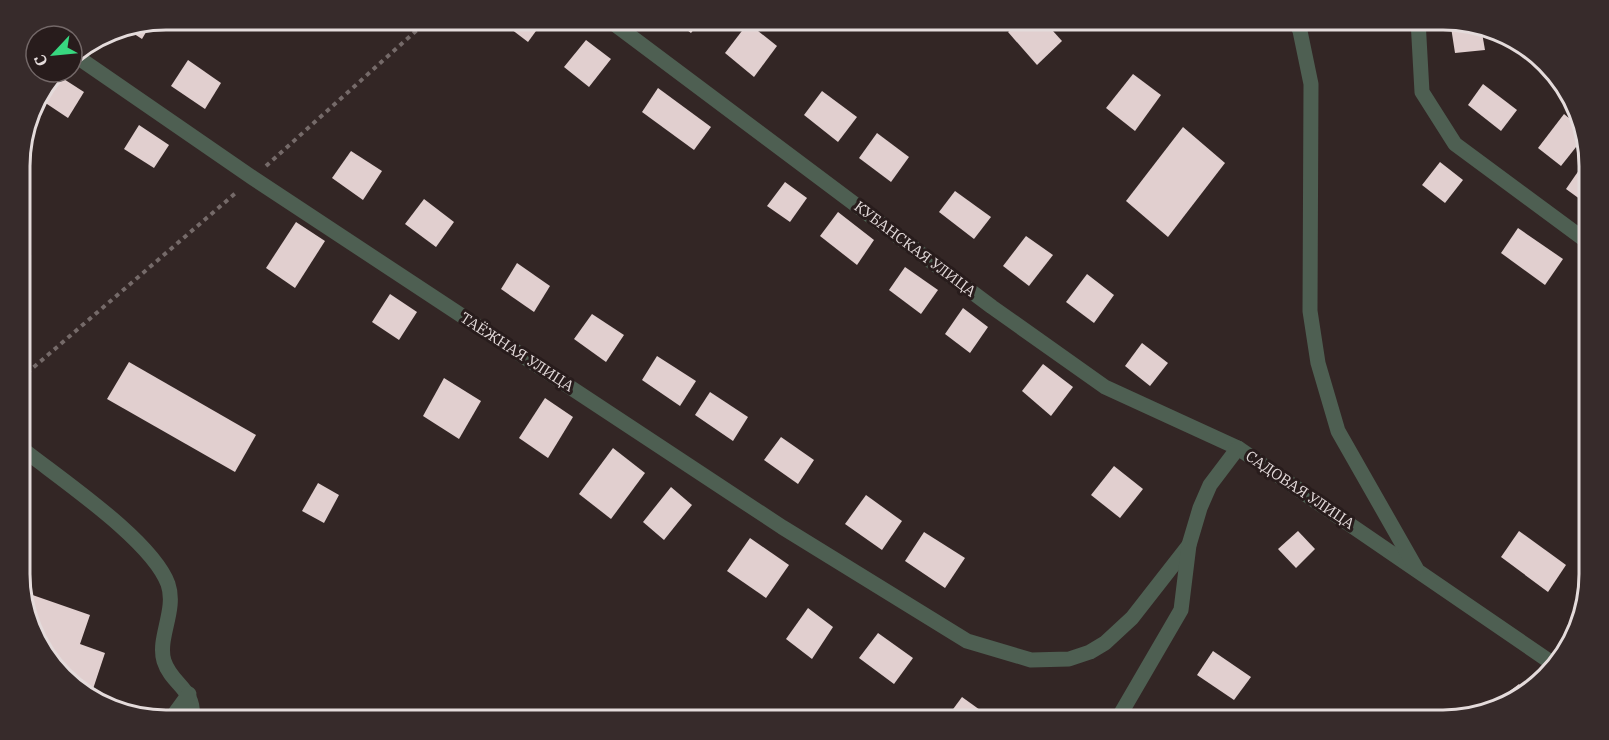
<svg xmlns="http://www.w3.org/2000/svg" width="1609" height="740" viewBox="0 0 1609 740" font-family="'IBM Plex Serif',serif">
<rect width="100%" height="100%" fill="#332625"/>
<g fill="#e1cfcf">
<polygon points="499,20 544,20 528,42"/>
<polygon points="674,20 701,20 691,33"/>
<polygon points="1023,20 1043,20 1062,41 1037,65 1008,32"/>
<polygon points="1450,21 1481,27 1485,50 1455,53"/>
<polygon points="152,22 142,39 125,28 139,25"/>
<polygon points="748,23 777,46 754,77 725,53"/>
<polygon points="586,40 611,59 589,87 564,67"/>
<polygon points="188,60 221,83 205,109 171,86"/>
<polygon points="56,74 84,92 68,118 38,98"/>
<polygon points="1133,74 1161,95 1135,131 1106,108"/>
<polygon points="1483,84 1517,110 1501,131 1468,105"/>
<polygon points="658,88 711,127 694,150 642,112"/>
<polygon points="822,91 857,117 838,142 804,115"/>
<polygon points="1564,114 1580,127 1584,137 1561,166 1538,148"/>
<polygon points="139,125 169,145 154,168 124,149"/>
<polygon points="1183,127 1225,163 1168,237 1126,201"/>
<polygon points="877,133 909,157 891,182 859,158"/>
<polygon points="351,151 382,171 363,200 332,178"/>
<polygon points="1586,160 1588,162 1588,205 1566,189"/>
<polygon points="1440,162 1463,180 1445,203 1422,185"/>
<polygon points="785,182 807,198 790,222 767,206"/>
<polygon points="955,191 991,217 974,239 939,212"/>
<polygon points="424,199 454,222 436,247 405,224"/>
<polygon points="838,212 874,240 857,265 820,236"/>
<polygon points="296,222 325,241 295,288 266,268"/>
<polygon points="1518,228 1563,259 1545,285 1501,253"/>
<polygon points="1026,236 1053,255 1029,286 1003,266"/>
<polygon points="517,263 550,286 534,312 501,289"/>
<polygon points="905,267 938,290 921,314 889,290"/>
<polygon points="1087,274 1114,295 1094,323 1066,302"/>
<polygon points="390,294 417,312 399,340 372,322"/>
<polygon points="963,308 988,327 970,353 945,334"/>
<polygon points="592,314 624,335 606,362 574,339"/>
<polygon points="1142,343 1168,363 1150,386 1125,366"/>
<polygon points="657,356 696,381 680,406 642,380"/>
<polygon points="129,362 256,435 235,472 107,399"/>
<polygon points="1043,364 1073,387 1051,416 1022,391"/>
<polygon points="444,378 481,401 459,439 423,416"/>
<polygon points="710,392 748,417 733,441 695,415"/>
<polygon points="545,398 573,417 548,458 519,438"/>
<polygon points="781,437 814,460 798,484 764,460"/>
<polygon points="613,448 645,473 611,519 579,494"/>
<polygon points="1114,466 1143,489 1120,518 1091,495"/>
<polygon points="318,483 339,495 324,523 302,511"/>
<polygon points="671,487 692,505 664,540 643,522"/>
<polygon points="866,495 902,521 882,550 845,524"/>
<polygon points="1298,531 1315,549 1296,568 1278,549"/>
<polygon points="1519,531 1566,565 1548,592 1501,557"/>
<polygon points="924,532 965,558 945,588 905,561"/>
<polygon points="750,538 789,565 766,598 727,571"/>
<polygon points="21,591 90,615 80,644 105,653 91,695 50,663"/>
<polygon points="808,608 833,627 812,659 786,639"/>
<polygon points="878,633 913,658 894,684 859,658"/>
<polygon points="1213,651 1251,677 1234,700 1197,675"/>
<polygon points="1519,684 1526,694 1525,696 1488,708"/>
<polygon points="962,697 987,715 983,720 945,720"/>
</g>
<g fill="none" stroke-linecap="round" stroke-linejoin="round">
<g stroke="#756a69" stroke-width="4" stroke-dasharray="4.5 4.5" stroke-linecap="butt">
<polyline points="266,166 428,20"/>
<polyline points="20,379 238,191"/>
</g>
<g stroke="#4e5f52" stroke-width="15">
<polyline points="609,20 992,307 1105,387 1238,448 1552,663"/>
<polyline points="1295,20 1300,31 1311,84 1310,311 1318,363 1338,431 1416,568"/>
<polyline points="1418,20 1422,92 1455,144 1589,243"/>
<polyline points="73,54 253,178 782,527 967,641 1031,660 1069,659 1090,652 1105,643 1132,618 1189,545"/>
<path d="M20,447C59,478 152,540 168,584C177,610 157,638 164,661C172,686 196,688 192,720"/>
<polyline points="170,720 189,694"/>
<polyline points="1117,720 1181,610 1189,545 1200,508 1210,485 1238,448"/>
</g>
</g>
<g text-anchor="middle" stroke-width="6" stroke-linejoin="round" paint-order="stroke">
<g font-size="15" fill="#e4dbdb" stroke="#281c1c">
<text transform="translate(915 249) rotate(37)" y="5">КУБАНСКАЯ УЛИЦА</text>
<text transform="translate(517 352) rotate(33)" y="5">ТАЁЖНАЯ УЛИЦА</text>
<text transform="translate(1300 490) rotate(34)" y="5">САДОВАЯ УЛИЦА</text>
</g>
</g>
<path d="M0 0H1609V740H0ZM166 30H1443A136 136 0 0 1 1579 166V574A136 136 0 0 1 1443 710H166A136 136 0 0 1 30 574V166A136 136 0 0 1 166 30Z" fill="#372b2b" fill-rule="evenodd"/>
<path fill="none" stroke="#e4dbdb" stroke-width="3" d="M166 30H1443A136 136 0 0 1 1579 166V574A136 136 0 0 1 1443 710H166A136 136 0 0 1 30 574V166A136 136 0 0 1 166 30Z"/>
<g transform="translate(54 54) rotate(244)"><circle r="28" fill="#281c1c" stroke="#736868" stroke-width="1.5"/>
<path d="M0-4.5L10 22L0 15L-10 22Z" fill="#38d880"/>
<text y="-9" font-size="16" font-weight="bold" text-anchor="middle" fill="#e4dbdb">С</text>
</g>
</svg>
